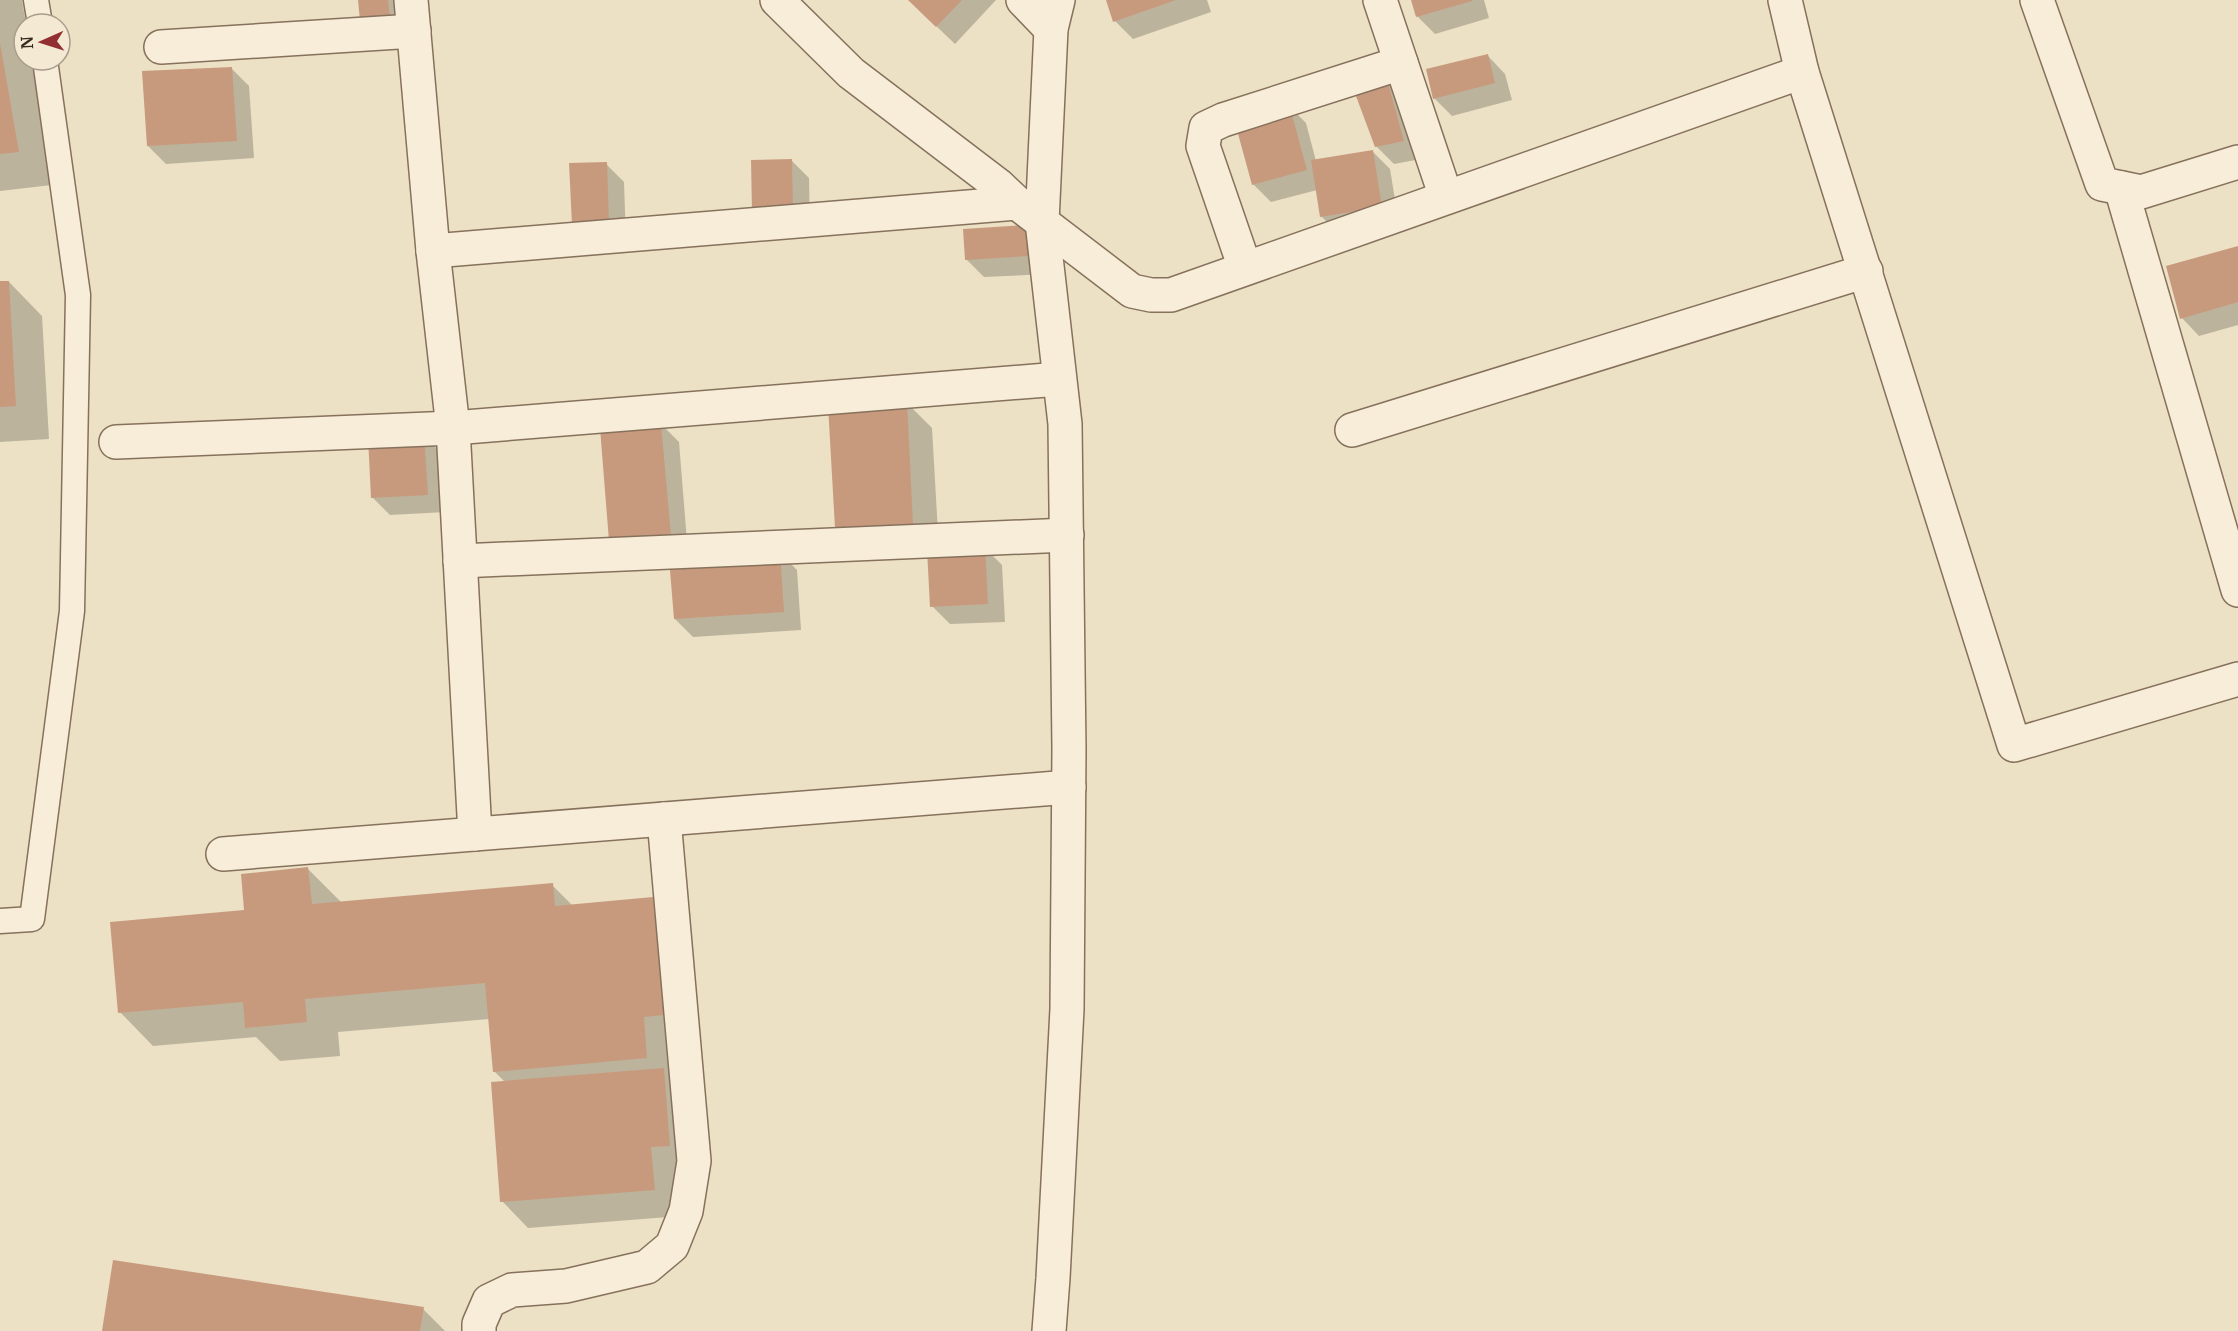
<svg xmlns="http://www.w3.org/2000/svg" width="2238" height="1331" viewBox="0 0 2238 1331" font-family="Merriweather,serif">
<rect width="100%" height="100%" fill="#ece0c5"/>
<g fill="#0003">
<polygon points="0,0 22,0 26,24 24,24 24,60 32,60 52,185 0,191"/>
<polygon points="360,0 396,0 398,27"/>
<polygon points="909,0 996,0 955,44"/>
<polygon points="1107,0 1207,0 1211,12 1133,39 1115,21"/>
<polygon points="1413,0 1484,0 1489,18 1435,34 1417,16"/>
<polygon points="1488,56 1505,74 1512,100 1452,116 1434,98"/>
<polygon points="231,68 249,86 254,158 166,164 148,146"/>
<polygon points="1387,81 1405,98 1421,159 1394,164 1376,146"/>
<polygon points="1288,105 1306,123 1316,161 1372,151 1390,169 1399,224 1339,234 1321,216 1317,190 1271,202 1253,184"/>
<polygon points="791,160 809,178 810,230 752,161"/>
<polygon points="606,164 624,182 626,241 591,243"/>
<polygon points="1028,226 1047,274 984,277 966,259"/>
<polygon points="2238,248 2238,325 2199,336 2182,318"/>
<polygon points="9,282 42,316 49,439 0,442 0,283"/>
<polygon points="906,402 932,428 939,550 984,547 1002,565 1005,622 950,624 932,606 929,550 863,554 837,528"/>
<polygon points="661,424 679,442 688,554 629,558"/>
<polygon points="423,435 441,453 445,512 390,515 372,497"/>
<polygon points="779,552 797,570 801,630 693,637 675,619"/>
<polygon points="308,869 342,903 552,885 573,906 653,898 687,932 681,1216 528,1228 502,1201 506,1083 494,1071 489,1019 338,1032 340,1056 280,1061 256,1037 153,1046 120,1012 246,911"/>
<polygon points="423,1309 445,1331 103,1331"/>
</g>
<g fill="#c89a7d">
<polygon points="358,0 388,0 390,19 360,21"/>
<polygon points="908,0 962,0 936,27"/>
<polygon points="1106,0 1176,0 1113,22"/>
<polygon points="1411,0 1472,0 1472,1 1416,17"/>
<polygon points="0,43 19,152 0,154"/>
<polygon points="1488,54 1495,83 1433,99 1426,69"/>
<polygon points="232,67 237,141 147,146 142,71"/>
<polygon points="1387,79 1404,141 1375,147 1353,88"/>
<polygon points="1289,104 1307,170 1252,185 1234,119"/>
<polygon points="1373,150 1382,207 1320,217 1311,160"/>
<polygon points="792,159 793,212 752,213 751,160"/>
<polygon points="607,162 609,223 572,225 569,163"/>
<polygon points="1028,225 1030,256 965,260 963,229"/>
<polygon points="2238,246 2238,302 2180,319 2166,266"/>
<polygon points="0,281 9,281 16,406 0,407"/>
<polygon points="907,401 913,524 835,528 828,405"/>
<polygon points="661,423 671,536 609,541 600,428"/>
<polygon points="424,433 428,495 371,498 368,437"/>
<polygon points="985,546 988,604 930,607 927,549"/>
<polygon points="780,551 784,612 674,619 669,558"/>
<polygon points="308,867 312,904 553,883 555,906 653,897 664,1015 644,1017 647,1058 493,1072 485,983 305,999 307,1022 245,1028 243,1002 118,1013 110,922 244,910 241,874"/>
<polygon points="664,1068 670,1146 651,1147 655,1190 500,1202 491,1082"/>
<polygon points="113,1260 424,1307 420,1331 102,1331"/>
</g>
<g fill="none" stroke-linecap="round" stroke-linejoin="round">
<defs>
<g id="lane">
<polyline points="36,0 40,24"/>
<polyline points="0,921 32,919 72,611 78,295 45,60"/>
</g>
<g id="street">
<polyline points="411,0 433,251 453,428 475,834"/>
<polyline points="777,0 851,73 998,185 1017,203 1132,291 1151,295 1171,295 1802,72"/>
<polyline points="1023,0 1051,29"/>
<polyline points="1380,0 1446,197"/>
<polyline points="1785,0 1802,72 2014,745 2238,679"/>
<polyline points="2037,0 2102,184 2141,192 2238,162"/>
<polyline points="161,47 414,31"/>
<polyline points="2121,188 2238,590"/>
<polyline points="433,251 1017,203"/>
<polyline points="1245,268 1203,146 1206,128 1223,120 1401,63"/>
<polyline points="1352,430 1866,271"/>
<polyline points="116,442 453,428 1059,379"/>
<polyline points="460,561 1067,535"/>
<polyline points="223,854 1069,787"/>
<polyline points="479,1331 479,1324 489,1301 512,1290 566,1286 647,1267 672,1246 686,1211 694,1161 664,819"/>
<polyline points="1049,1331 1053,1278 1067,1009 1069,749 1065,424 1042,222 1051,29 1058,0"/>
</g>
</defs>
<use href="#lane" stroke="#86715c" stroke-width="27"/>
<use href="#street" stroke="#86715c" stroke-width="36"/>
<use href="#lane" stroke="#f7edd8" stroke-width="24"/>
<use href="#street" stroke="#f7edd8" stroke-width="33"/>
</g>
<g transform="translate(42 42) rotate(267)"><circle r="28" fill="#f4ead4" stroke="#a89d8c" stroke-width="1.5"/>
<path d="M0-4.5L10 22L0 15L-10 22Z" fill="#922f32"/>
<text y="-9" font-size="16" font-weight="bold" text-anchor="middle" fill="#372a1f">N</text>
</g>
</svg>
